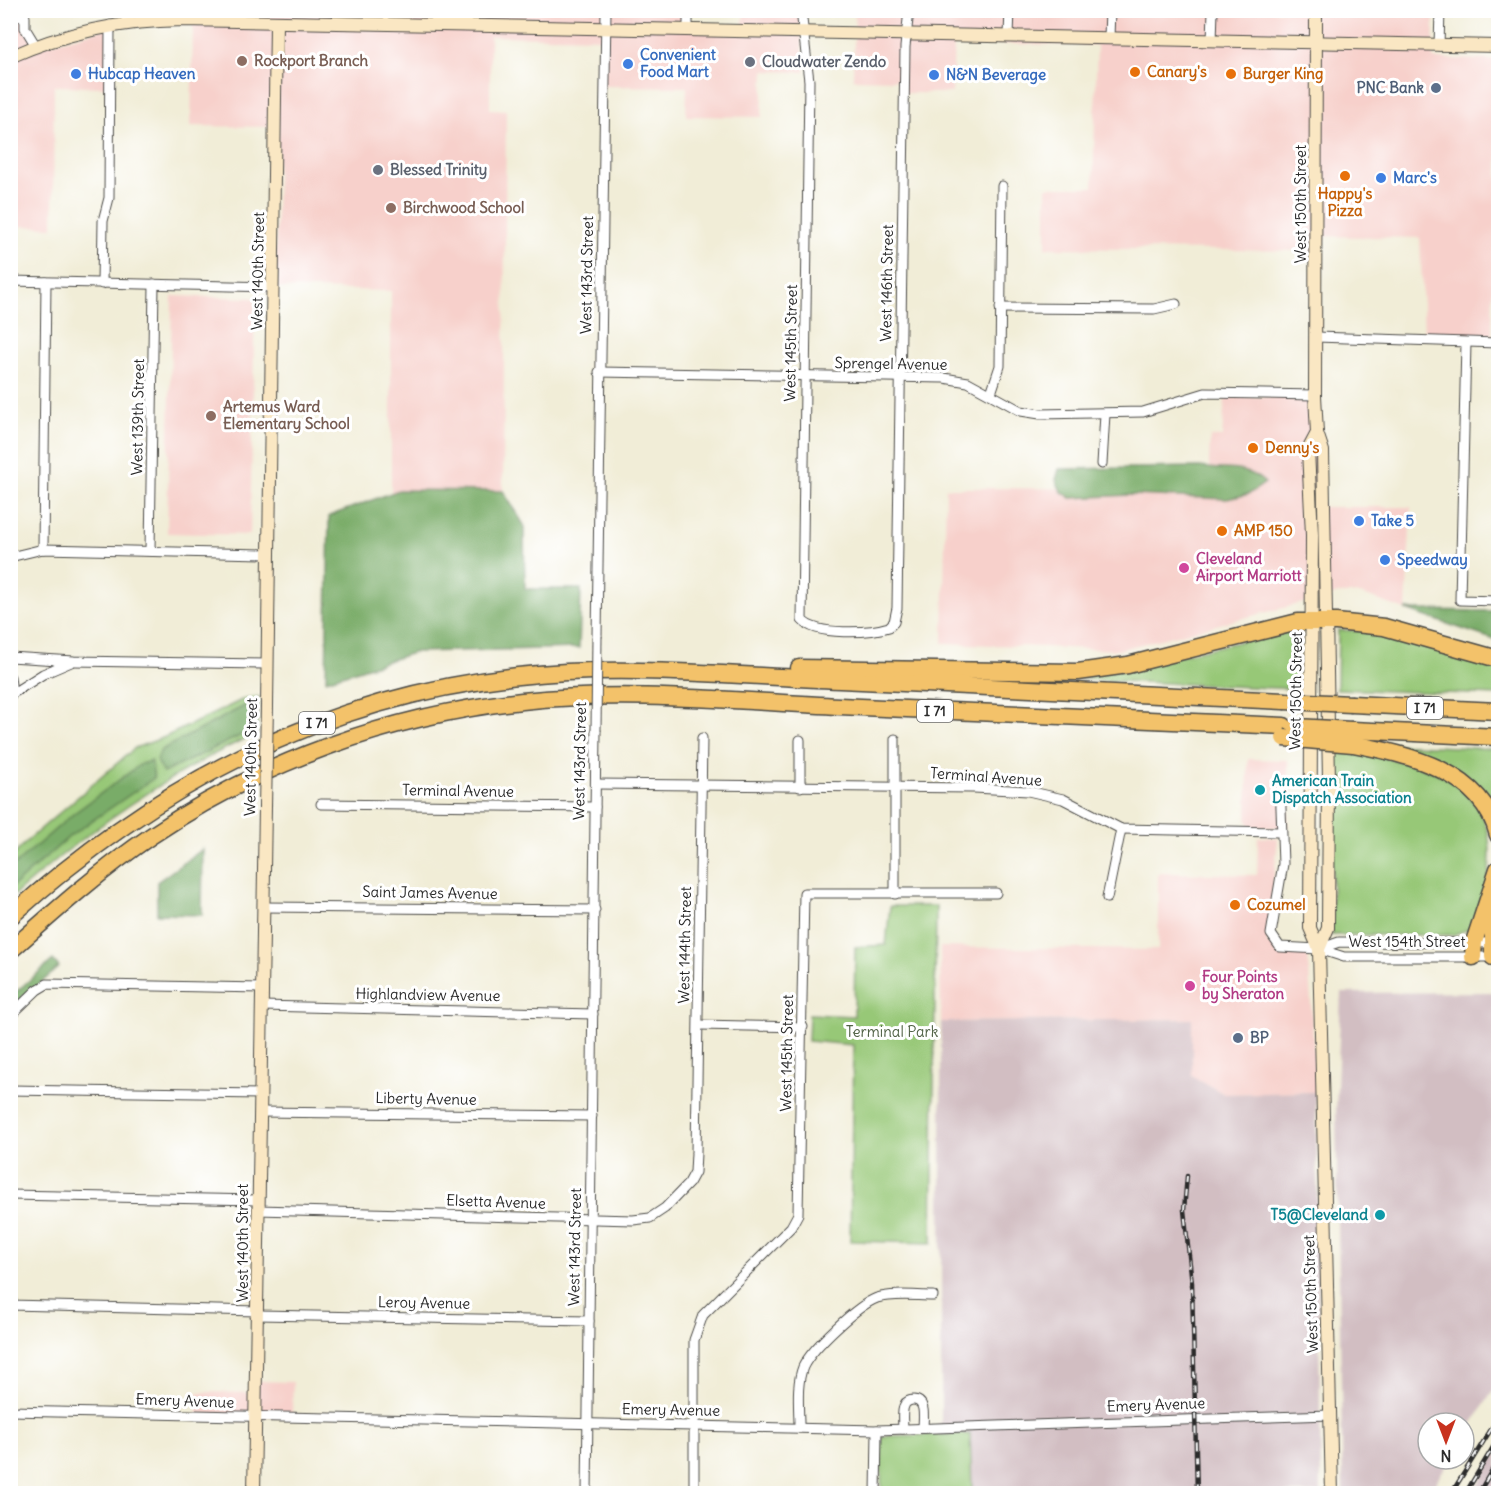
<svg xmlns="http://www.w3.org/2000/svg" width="1509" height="1504" viewBox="0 0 1509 1504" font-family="Delius,sans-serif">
<rect width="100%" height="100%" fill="#fff"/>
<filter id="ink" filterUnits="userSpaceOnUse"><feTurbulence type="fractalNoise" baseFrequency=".0167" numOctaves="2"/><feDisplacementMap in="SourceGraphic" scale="12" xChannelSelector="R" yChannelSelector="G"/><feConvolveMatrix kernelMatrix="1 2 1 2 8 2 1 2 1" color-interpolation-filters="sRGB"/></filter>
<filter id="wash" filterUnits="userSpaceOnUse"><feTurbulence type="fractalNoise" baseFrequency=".008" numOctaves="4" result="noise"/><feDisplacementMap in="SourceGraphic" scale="24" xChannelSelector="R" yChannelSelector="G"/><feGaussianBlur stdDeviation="1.35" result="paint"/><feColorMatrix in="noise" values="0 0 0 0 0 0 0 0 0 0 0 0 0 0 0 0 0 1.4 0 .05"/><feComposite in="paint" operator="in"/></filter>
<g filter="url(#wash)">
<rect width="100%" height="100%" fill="#f1edd7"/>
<g fill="#f7d0cb">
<polygon points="175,10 685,10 684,24 743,27 744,11 799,11 805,72 764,71 762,117 686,116 687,87 601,86 600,38 490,36 490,109 506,110 503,491 399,490 391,493 391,291 275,288 278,127 191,126 193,24 174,24"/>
<polygon points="855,11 1434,11 1433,59 1498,60 1498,282 1493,283 1492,335 1424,333 1420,238 1319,236 1319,251 1046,248 1046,187 1093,187 1097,45 954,43 952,93 899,93 899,80 853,79"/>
<polygon points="11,19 28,20 27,26 41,46 108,28 107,87 54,86 53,227 11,226"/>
<polygon points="172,296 255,298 250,535 167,533"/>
<polygon points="1225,397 1317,397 1317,507 1411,507 1406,610 1360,594 1338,594 1118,650 943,643 946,488 1208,489 1210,437 1222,437"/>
<polygon points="1248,759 1288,760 1288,827 1252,828 1247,820"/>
<polygon points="1258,837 1278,838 1267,944 1308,951 1316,1092 1224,1094 1192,1076 1191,1019 941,1022 940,947 1158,950 1158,873 1257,875"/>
<polygon points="253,1381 293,1382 292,1416 197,1414 198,1392 253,1393"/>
</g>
<g fill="#d2bec2">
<polygon points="1498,992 1498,1383 1464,1437 1464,1423 1428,1423 1428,1459 1450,1459 1429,1493 1343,1493 1336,1111 1341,993"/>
<polygon points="1192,1019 1192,1076 1224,1094 1316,1092 1321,1493 931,1494 933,1433 941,1421 941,1022"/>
<polygon points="1498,1451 1498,1493 1472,1493"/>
</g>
<g fill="#97c877" stroke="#617a51" stroke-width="1.5">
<polygon points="1296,629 1296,689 1075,679"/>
<polygon points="1338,630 1368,631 1498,665 1498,695 1337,689"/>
<path d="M259,697L257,733C165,775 86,832 11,898L10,859L29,839L135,748L165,737L246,698Z"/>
<polygon points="1390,744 1498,749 1498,816"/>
<path d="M1332,750C1398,757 1490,770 1490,854C1490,881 1483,906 1470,929L1452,935H1332Z"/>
<polygon points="890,906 936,906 932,1243 850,1241 853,1045 808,1041 809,1014 854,1016 855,947 886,945"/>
<polygon points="970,1434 972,1491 1007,1491 1007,1493 881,1493 882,1436"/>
</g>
<g fill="#79ac68" stroke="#526c4a" stroke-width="1.5">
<path d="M1200,467C1226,472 1245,464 1265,483L1249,494L1227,499L1131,495L1071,498L1061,491L1056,480L1059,469Z"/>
<polygon points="399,490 503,491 524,525 525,589 581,589 579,648 416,652 326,680 329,516"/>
<polygon points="1406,610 1498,611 1498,641"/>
<polygon points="250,703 250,725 244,734 163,773 157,760 161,750"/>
<polygon points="151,761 154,778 70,836 11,888 11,868 73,814 141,764"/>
<polygon points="203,849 202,915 157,914 157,882"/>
<polygon points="53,960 59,967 11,1009 11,996"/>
</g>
</g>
<g filter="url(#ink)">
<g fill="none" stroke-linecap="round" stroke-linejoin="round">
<defs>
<g id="street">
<path d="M801,10L809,81L802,620C816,636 870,633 889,627L894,622L897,608L905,47L909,10"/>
<polyline points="10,16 25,17 25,28 36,46"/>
<polyline points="227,20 227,10"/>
<polyline points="126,23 126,10"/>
<polyline points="688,29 688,10"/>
<polyline points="1009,35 1010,10"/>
<polyline points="1109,37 1110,10"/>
<polyline points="1212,41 1213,10"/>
<polyline points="1439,46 1440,10"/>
<polyline points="10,281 273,287"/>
<polyline points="102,284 103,221 109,198 110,25"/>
<polyline points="1000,308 1154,309 1176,304"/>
<polyline points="1316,337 1498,343"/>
<polyline points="1466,343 1460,600 1498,601"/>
<polyline points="599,372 944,378 968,382 1021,411 1040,414 1143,412 1205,393 1315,395"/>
<polyline points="991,393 1000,366 1002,186"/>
<polyline points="1102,464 1105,414"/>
<polyline points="43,549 46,282"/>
<polyline points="150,551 154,284"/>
<polyline points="10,557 43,549 268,554"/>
<polyline points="597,636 606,10"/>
<polyline points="10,657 74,661 267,664"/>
<polyline points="10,677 12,693"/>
<polyline points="10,695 43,674 71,662"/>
<polyline points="800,740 800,787"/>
<polyline points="1280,781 1283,864 1271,934 1280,947 1319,949 1339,942 1496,943"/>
<polyline points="596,784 974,788 1028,791 1063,799 1121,829 1280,832"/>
<polyline points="321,804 595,807"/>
<polyline points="895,894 895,739"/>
<polyline points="1107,898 1121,829"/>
<polyline points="264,907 595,910"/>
<polyline points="1319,949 1344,957 1495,957"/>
<polyline points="262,1006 593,1014"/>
<polyline points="10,1016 37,990 47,984 262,988"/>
<polyline points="700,1025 803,1027"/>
<polyline points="10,1090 260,1094"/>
<polyline points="260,1112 592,1116"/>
<polyline points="10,1195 258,1200"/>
<polyline points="258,1210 633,1220 650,1218 665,1208 689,1183 695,1172 696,1153 702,738"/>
<polyline points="10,1305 258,1311"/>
<polyline points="258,1315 589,1321"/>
<polyline points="10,1411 877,1430 1330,1415"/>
<path d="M799,1426C799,1408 796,1384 803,1367C812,1348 858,1305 877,1298C894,1293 915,1296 933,1296"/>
<path d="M903,1429C903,1422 901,1410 905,1404C906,1402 910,1400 913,1400C927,1400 923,1419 923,1428"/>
<polyline points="587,1494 596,731"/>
<polyline points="694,1494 694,1340 703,1315 791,1227 798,1214 804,893 996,893"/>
<polyline points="876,1494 877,1430"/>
</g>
<g id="secondary">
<polyline points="1316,10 1315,395 1317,433 1323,451 1329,780 1328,928 1319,949"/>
<path d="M10,57C65,32 123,21 183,20L1498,46"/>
<polyline points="1317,433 1308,450 1312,535 1310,928 1319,949 1332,1494"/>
<polyline points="267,706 276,22"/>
<polyline points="254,1494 265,807"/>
</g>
<g id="highway">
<polyline points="799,668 1078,672 1128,665 1298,622 1336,622 1384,627 1498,659"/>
<polyline points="1352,704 1498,711"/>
<polyline points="1352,730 1498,737"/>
<path d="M1353,744C1410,755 1482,771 1498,835"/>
<path d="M10,917C156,785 320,698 518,676C624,664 734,676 840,680C988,687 1136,694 1284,701"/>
<path d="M10,951C55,911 101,870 151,836C261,762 391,715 522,701C626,690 734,701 839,706C987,713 1135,720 1284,726"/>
<polyline points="1473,957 1474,942 1498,869"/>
<polyline points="1493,957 1493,932 1498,910"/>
</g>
</defs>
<use href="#street" stroke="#494845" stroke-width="11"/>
<use href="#secondary" stroke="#494845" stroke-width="14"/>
<use href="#highway" stroke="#494845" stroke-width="19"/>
<use href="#street" stroke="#fff" stroke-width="9"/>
<use href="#secondary" stroke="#fae7c3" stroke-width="12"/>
<use href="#highway" stroke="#f3c26a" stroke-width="16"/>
<defs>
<g id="rail">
<polyline points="1187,1176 1184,1210 1192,1283 1197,1494"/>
<polyline points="1451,1494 1498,1418"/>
<polyline points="1465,1494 1498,1439"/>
<polyline points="1478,1494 1498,1460"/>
</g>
</defs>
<use href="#rail" stroke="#2b2b2b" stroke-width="4.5"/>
<use href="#rail" stroke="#fff" stroke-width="2" stroke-dasharray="7" stroke-linecap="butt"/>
<defs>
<polyline id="street-bridge" points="596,731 597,636"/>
<polyline id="secondary-bridge" points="265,807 267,706"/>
<g id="highway-bridge">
<polyline points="1284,701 1352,704"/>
<polyline points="1296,727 1352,730"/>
<polyline points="1284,738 1353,744"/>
</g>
</defs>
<use href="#street-bridge" stroke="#494845" stroke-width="11" stroke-linecap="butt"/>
<use href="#secondary-bridge" stroke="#494845" stroke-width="14" stroke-linecap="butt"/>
<use href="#highway-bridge" stroke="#494845" stroke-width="19" stroke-linecap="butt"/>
<use href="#street-bridge" stroke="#fff" stroke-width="9"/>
<use href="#secondary-bridge" stroke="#fae7c3" stroke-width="12"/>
<use href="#highway-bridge" stroke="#f3c26a" stroke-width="16"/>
</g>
</g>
<g fill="#8d6e63" stroke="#fff" stroke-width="2">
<circle cx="242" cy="61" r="6"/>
<circle cx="391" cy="208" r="6"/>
<circle cx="211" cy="416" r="6"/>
</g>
<g fill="#6b7280" stroke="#fff" stroke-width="2">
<circle cx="750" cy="62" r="6"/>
<circle cx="378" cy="170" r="6"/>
</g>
<g fill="#3f7fe0" stroke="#fff" stroke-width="2">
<circle cx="628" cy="64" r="6"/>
<circle cx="76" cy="74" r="6"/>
<circle cx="934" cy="75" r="6"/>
<circle cx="1381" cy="178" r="6"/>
<circle cx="1359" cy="521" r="6"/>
<circle cx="1385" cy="560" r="6"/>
</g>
<g fill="#e8710a" stroke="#fff" stroke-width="2">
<circle cx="1135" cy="72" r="6"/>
<circle cx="1231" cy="74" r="6"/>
<circle cx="1345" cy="176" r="6"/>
<circle cx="1253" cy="448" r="6"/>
<circle cx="1222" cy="531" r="6"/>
<circle cx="1235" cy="905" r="6"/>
</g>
<g fill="#5c6f8a" stroke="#fff" stroke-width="2">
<circle cx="1436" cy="88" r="6"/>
<circle cx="1238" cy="1038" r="6"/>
</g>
<g fill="#d1479c" stroke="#fff" stroke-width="2">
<circle cx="1184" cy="568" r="6"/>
<circle cx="1190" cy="986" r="6"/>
</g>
<g fill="#0f9aa8" stroke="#fff" stroke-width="2">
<circle cx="1260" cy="790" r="6"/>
<circle cx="1380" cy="1215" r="6"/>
</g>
<g text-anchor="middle" stroke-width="6" stroke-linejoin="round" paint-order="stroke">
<g fill="#fff" stroke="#6b6b6b" stroke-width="1.5">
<rect x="1407" y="697" width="36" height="22" rx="4.5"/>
<rect x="917" y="700" width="36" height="22" rx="4.5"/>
<rect x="299" y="712" width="36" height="22" rx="4.5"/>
</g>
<g font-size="14" font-weight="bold" fill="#2b2b2b">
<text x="1425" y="713">I 71</text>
<text x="935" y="716">I 71</text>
<text x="317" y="728">I 71</text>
</g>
<g font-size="15" font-weight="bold" fill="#366cbe" stroke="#fff" text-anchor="start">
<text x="640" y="60">Convenient<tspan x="640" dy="17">Food Mart</tspan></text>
<text x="88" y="79">Hubcap Heaven</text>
<text x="946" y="80">N&amp;N Beverage</text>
<text x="1393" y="183">Marc's</text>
<text x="1371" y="526">Take 5</text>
<text x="1397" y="565">Speedway</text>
</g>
<g font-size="15" font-weight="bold" fill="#785e54" stroke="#fff" text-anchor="start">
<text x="254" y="66">Rockport Branch</text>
<text x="403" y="213">Birchwood School</text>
<text x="223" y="412">Artemus Ward<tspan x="223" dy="17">Elementary School</tspan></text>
</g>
<g font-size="15" font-weight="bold" fill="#5b616d" stroke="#fff" text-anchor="start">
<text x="762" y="67">Cloudwater Zendo</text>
<text x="390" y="175">Blessed Trinity</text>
</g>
<g font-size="15" font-weight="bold" fill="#c56008" stroke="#fff" text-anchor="start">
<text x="1147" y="77">Canary's</text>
<text x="1243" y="79">Burger King</text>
<text x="1345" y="199" text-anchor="middle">Happy's<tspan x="1345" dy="17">Pizza</tspan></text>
<text x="1265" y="453">Denny's</text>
<text x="1234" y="536">AMP 150</text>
<text x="1247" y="910">Cozumel</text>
</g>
<g font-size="15" font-weight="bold" fill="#4e5e75" stroke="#fff" text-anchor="end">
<text x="1424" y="93">PNC Bank</text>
<text x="1250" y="1043" text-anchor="start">BP</text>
</g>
<g font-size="15" fill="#2b2b2b" stroke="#fff">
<text transform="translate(1301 204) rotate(-90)" y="5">West 150th Street</text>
<text transform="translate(258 271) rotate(-89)" y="5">West 140th Street</text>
<text transform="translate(587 275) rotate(-89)" y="5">West 143rd Street</text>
<text transform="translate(887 283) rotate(-89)" y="5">West 146th Street</text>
<text transform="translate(791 343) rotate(-89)" y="5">West 145th Street</text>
<text transform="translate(891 364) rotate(1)" y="5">Sprengel Avenue</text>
<text transform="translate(138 417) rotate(-89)" y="5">West 139th Street</text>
<text transform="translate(1296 691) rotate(-89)" y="5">West 150th Street</text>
<text transform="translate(251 757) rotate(-89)" y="5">West 140th Street</text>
<text transform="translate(580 761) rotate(-89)" y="5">West 143rd Street</text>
<text transform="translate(986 777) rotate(4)" y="5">Terminal Avenue</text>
<text transform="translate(458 791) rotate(1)" y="5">Terminal Avenue</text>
<text transform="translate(430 893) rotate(1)" y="5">Saint James Avenue</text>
<text x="1407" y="947">West 154th Street</text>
<text transform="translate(685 945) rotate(-89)" y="5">West 144th Street</text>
<text transform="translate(428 995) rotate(1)" y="5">Highlandview Avenue</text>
<text transform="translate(787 1053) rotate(-89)" y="5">West 145th Street</text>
<text transform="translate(426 1099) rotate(1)" y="5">Liberty Avenue</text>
<text transform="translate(496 1202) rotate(2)" y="5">Elsetta Avenue</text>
<text transform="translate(243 1243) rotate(-90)" y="5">West 140th Street</text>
<text transform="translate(575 1247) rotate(-89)" y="5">West 143rd Street</text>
<text transform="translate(1311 1294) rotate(-92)" y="5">West 150th Street</text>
<text transform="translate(424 1303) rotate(1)" y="5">Leroy Avenue</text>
<text transform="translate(185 1401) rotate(2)" y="5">Emery Avenue</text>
<text transform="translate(1156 1405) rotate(-2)" y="5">Emery Avenue</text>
<text transform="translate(671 1410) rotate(1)" y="5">Emery Avenue</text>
</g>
<g font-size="15" font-weight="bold" fill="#b23c85" stroke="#fff" text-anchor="start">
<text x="1196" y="564">Cleveland<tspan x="1196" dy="17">Airport Marriott</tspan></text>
<text x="1202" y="982">Four Points<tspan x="1202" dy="17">by Sheraton</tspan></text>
</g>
<g font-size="15" font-weight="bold" fill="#0d838f" stroke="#fff" text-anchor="start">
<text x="1272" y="786">American Train<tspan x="1272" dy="17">Dispatch Association</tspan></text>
<text x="1368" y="1220" text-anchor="end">T5@Cleveland</text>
</g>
<g font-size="15" fill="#516246" stroke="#fff">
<text x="892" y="1037">Terminal Park</text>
</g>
</g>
<rect width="1509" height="1504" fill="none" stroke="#fff" stroke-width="36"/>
<g transform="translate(1446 1441) rotate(180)"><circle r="28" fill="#ffffff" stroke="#aaaaaa" stroke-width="1.5"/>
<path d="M0-4.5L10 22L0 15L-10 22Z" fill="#c8321e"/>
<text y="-9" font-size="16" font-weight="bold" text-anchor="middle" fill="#2b2b2b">N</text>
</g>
</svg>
